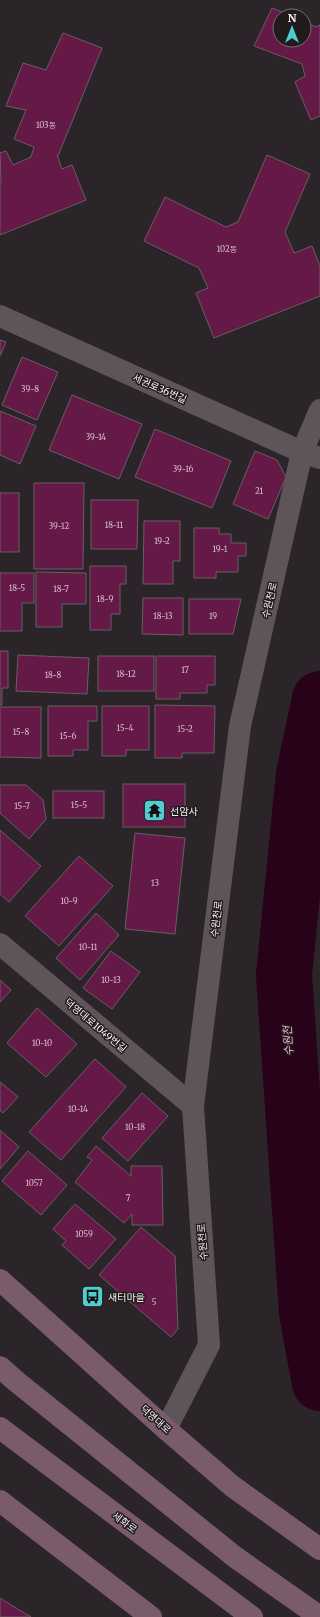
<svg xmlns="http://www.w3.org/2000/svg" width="320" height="1617" viewBox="0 0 320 1617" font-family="Merriweather,'Noto Sans KR',serif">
<rect width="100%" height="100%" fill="#2b2428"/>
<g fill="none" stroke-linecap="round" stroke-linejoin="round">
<polyline stroke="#270218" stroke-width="56" points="320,699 304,774 284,975 307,1313 320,1383"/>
</g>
<g fill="#641947" stroke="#685f63">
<polygon points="272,8 291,16 280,16 280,40 304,40 304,22 316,27 320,25 320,116 311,120 295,82 305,76 302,64 254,46"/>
<polygon points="63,33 102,48 58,156 57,155 62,169 72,165 86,200 0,235 0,183 1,183 0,153 6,151 13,165 31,157 34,147 14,139 26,110 6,106 23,63 46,70"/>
<polygon points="267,155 310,174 285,232 294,253 312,246 320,266 320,296 214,338 196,293 208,288 199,268 144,241 165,197 226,227 238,222"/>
<polygon points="0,340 6,342 0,356"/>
<polygon points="22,357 58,372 37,420 2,405"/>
<polygon points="72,395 142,424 119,479 49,450"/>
<polygon points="0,411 36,426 20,464 0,455"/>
<polygon points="155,429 231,461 212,508 135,477"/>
<polygon points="255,451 277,460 286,477 268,519 233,504"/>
<polygon points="34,483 84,483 83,569 34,569"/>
<rect x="0" y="493" width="19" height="59"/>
<polygon points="91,500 138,500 137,549 91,549"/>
<polygon points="144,521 180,521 180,561 173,561 173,584 143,584"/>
<polygon points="194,528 219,528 219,534 231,534 231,543 246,543 246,556 238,556 238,572 216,572 216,578 194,578"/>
<polygon points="90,566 126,566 126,584 120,584 120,614 111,614 111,630 90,630"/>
<polygon points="36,572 86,573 86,604 62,604 62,627 36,627"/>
<polygon points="0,573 34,573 34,603 22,603 22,631 0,631"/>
<polygon points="143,598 183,598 183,635 142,634"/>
<polygon points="189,599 241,599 233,634 189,634"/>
<polygon points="0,651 8,651 8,688 2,688 2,705 0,705"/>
<polygon points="18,655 89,658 87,694 16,691"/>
<rect x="98" y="656" width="56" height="35"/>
<polygon points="156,656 215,656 215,685 207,685 207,693 180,693 180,699 156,699"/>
<polygon points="155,705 215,706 214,753 182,753 182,758 155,758"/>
<polygon points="48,706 97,706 97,721 88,721 88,750 73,750 73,756 48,756"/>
<polygon points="102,706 149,706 149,750 126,750 126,756 102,756"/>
<polygon points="0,707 41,707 41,758 0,757"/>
<rect x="123" y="784" width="62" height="43"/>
<polygon points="0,785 26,785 43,800 46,819 29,839 0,813"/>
<rect x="53" y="791" width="51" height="27"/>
<polygon points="0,830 41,866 9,902 0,894"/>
<polygon points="135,833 185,838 175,934 125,929"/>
<polygon points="79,856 113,886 59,946 25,916"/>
<polygon points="96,913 119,935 80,980 56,958"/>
<polygon points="111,951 140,972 112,1009 83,988"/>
<polygon points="0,980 11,990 0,1002"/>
<polygon points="37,1008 77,1044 46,1077 7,1043"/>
<polygon points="95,1059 126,1087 61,1160 29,1132"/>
<polygon points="0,1082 18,1097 3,1113 0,1110"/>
<polygon points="142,1093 168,1116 128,1161 102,1138"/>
<polygon points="0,1130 19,1147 0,1169"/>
<polygon points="96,1146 131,1176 131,1166 162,1166 163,1225 132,1225 132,1214 124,1223 75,1182 92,1160 87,1157"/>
<polygon points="28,1151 67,1185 41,1215 2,1181"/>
<polygon points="75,1204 116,1239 89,1269 62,1245 66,1241 53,1229"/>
<polygon points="141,1227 175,1256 178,1329 171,1337 99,1275"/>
<polygon points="0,1598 31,1617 0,1617"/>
</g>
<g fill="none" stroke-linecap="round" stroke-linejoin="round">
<g stroke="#5d5559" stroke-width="22">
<polyline points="0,316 302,452 320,458"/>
<polyline points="0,944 193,1106"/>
<polyline points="166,1429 209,1345 193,1106 240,726 302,452 320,410"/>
</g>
<g stroke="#795b6b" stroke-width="22">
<polyline points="0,1280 166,1429 232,1486 320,1549"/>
<polyline points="0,1367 17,1382 235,1557 320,1617"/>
<polyline points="0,1428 252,1617"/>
<polyline points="0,1501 151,1617"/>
</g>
</g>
<defs>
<symbol id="temple-square" viewBox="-11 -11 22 22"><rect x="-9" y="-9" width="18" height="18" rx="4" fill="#52cdcf" stroke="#221b1e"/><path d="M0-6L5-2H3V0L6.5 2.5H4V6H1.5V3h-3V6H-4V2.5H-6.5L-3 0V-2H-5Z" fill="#111"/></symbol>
<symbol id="bus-square" viewBox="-11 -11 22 22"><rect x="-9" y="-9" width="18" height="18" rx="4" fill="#52cdcf" stroke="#221b1e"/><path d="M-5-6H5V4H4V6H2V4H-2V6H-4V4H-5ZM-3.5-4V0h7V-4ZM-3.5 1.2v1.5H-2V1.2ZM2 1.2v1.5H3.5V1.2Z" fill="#111"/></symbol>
</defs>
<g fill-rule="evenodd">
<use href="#temple-square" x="142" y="798" width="25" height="25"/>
<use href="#bus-square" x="80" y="1284" width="25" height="25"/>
</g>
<g text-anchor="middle" stroke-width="3" stroke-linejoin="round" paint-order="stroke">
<g font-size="8" fill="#d2bbc8">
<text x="46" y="128">103동</text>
<text x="227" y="252">102동</text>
<text x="30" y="392">39-8</text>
<text x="96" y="440">39-14</text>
<text x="183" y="472">39-16</text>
<text x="259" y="494">21</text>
<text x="114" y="528">18-11</text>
<text x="59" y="529">39-12</text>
<text x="162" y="544">19-2</text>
<text x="220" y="552">19-1</text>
<text x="17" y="591">18-5</text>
<text x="61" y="592">18-7</text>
<text x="105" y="602">18-9</text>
<text x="163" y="619">18-13</text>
<text x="213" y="619">19</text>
<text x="185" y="673">17</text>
<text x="126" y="677">18-12</text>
<text x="53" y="678">18-8</text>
<text x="125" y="731">15-4</text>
<text x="185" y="732">15-2</text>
<text x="21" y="735">15-8</text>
<text x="68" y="739">15-6</text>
<text x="79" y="808">15-5</text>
<text x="22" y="809">15-7</text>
<text x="155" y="886">13</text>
<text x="69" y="904">10-9</text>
<text x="88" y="950">10-11</text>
<text x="111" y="983">10-13</text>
<text x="42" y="1046">10-10</text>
<text x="78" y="1112">10-14</text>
<text x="135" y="1130">10-18</text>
<text x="34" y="1186">1057</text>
<text x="128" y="1201">7</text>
<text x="84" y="1237">1059</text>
<text x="154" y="1305">5</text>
</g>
<g font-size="10" fill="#f6f1f3" stroke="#221b1e">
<text transform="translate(160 388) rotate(24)" y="4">세권로36번길</text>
<text transform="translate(269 600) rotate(-77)" y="4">수원천로</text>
<text transform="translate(216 919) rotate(-83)" y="4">수원천로</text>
<text transform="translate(96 1025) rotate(40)" y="4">덕영대로1049번길</text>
<text transform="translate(202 1242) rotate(-94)" y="4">수원천로</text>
<text transform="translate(156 1419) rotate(42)" y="4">덕영대로</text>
<text transform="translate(125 1522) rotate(37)" y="4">세화로</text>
</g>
<g font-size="10" fill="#f6f1f3" stroke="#221b1e" text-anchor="start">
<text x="170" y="815">선암사</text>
<text x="108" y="1301">새터마을</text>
</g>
<g font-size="11" font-style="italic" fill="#f4b1d3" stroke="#221b1e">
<text transform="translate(288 1041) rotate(-94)" y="4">수원천</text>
</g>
</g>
<g transform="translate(292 28)"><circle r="19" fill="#221b1e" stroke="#777173"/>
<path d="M0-3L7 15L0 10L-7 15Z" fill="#52cdcf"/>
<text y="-6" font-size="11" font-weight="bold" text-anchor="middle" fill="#f6f1f3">N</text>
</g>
</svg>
